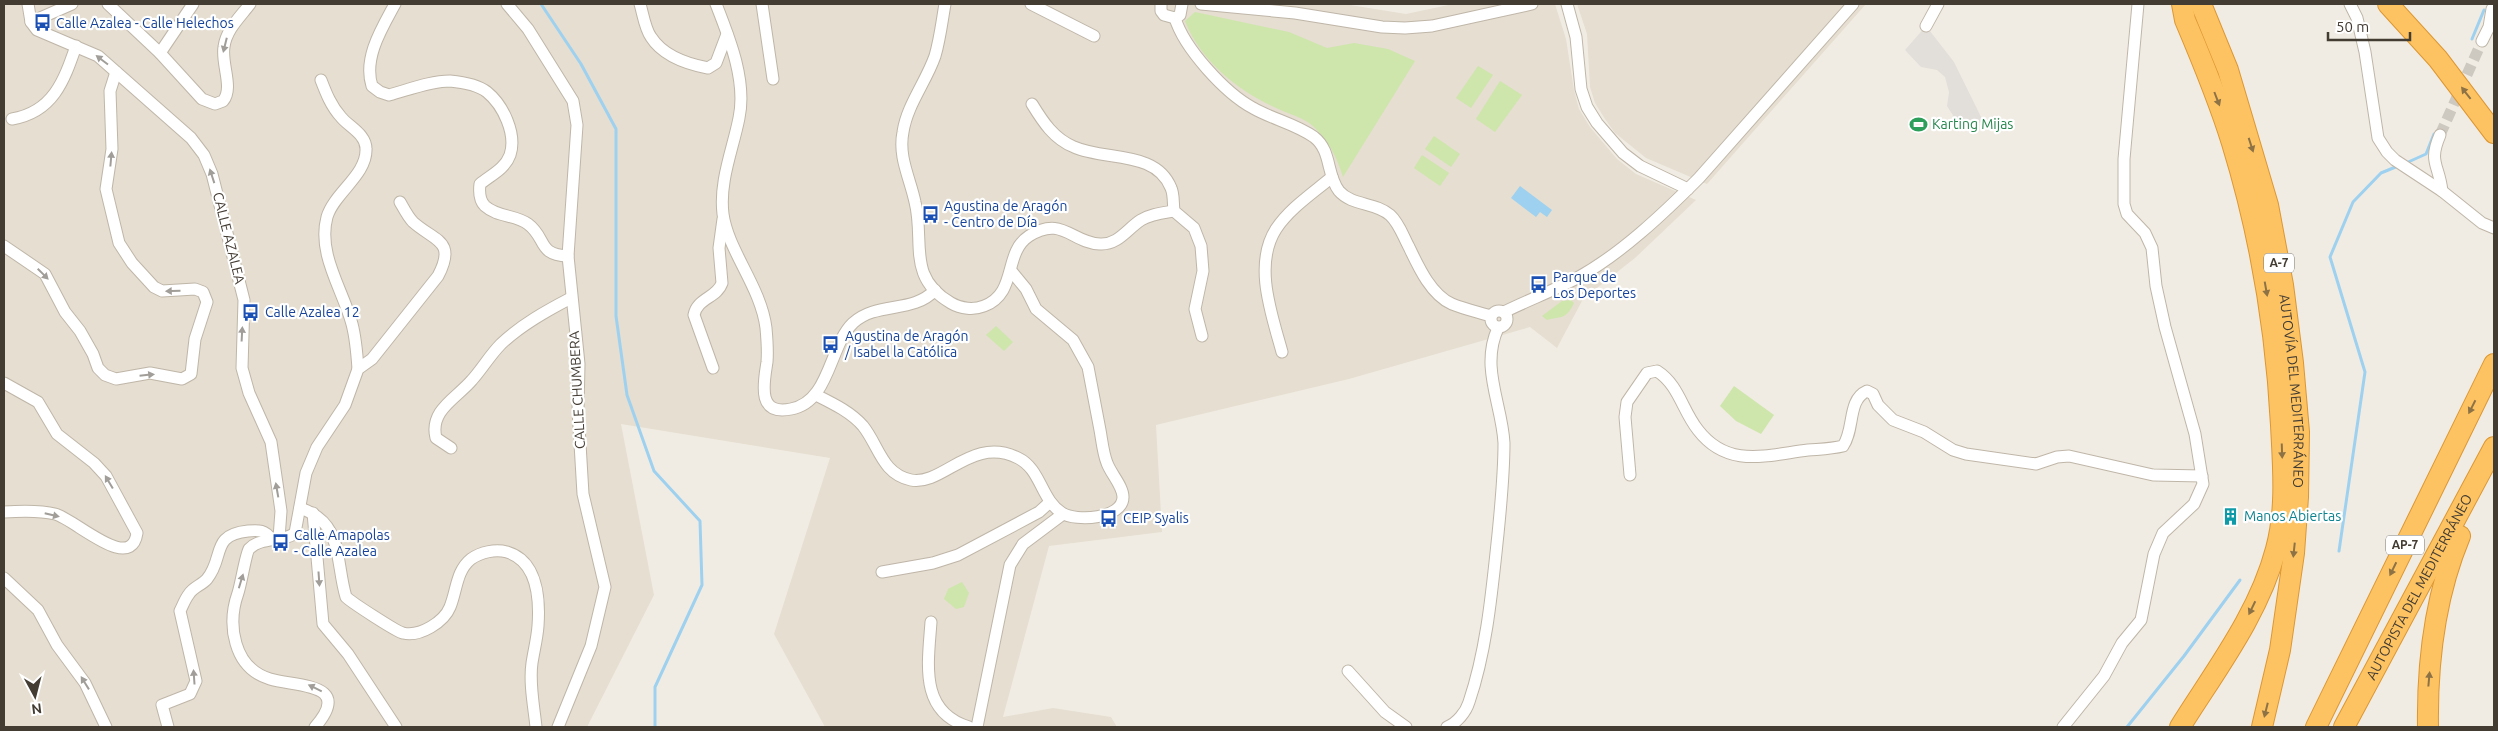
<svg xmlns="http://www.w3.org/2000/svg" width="2498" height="731" viewBox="0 0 2498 731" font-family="Ubuntu,sans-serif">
<rect width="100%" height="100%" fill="#f1ece3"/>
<g fill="#e5ded1">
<polygon points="4,4 1344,4 1406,14 1453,4 1555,4 1566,39 1574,90 1579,109 1590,127 1617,159 1636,174 1696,200 1635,258 1583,299 1557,348 1530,327 1349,379 1156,425 1162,532 1049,546 1003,717 1053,708 1111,717 1117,727 825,727 774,634 830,458 621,424 654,595 587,727 4,727"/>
<polygon points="1577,4 1866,4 1707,184 1646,158 1615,133 1605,119 1595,103 1590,87 1587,34"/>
</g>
<g fill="#cee6ab">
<path d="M1195,12L1289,32L1327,48L1354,43L1388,49L1415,61L1343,177C1337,158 1330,143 1315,128C1306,118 1286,113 1274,107C1237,90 1200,60 1185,21Z"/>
<polygon points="1478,66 1493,75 1471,108 1456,98"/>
<polygon points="1500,81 1522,95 1495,132 1476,119"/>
<polygon points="1434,136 1460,154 1451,167 1425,149"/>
<polygon points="1422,155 1449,173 1440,186 1414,168"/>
<path d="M1562,301L1571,300L1574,303C1566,320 1561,316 1547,320L1542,316Z"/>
<polygon points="996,326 1013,342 1004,351 986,335"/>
<polygon points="1734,386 1774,415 1761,434 1736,421 1720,406"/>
<polygon points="962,582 969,593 964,607 956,609 944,599 948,589"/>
</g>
<polygon fill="#e2dfdb" points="1926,26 1954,62 1983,121 1963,131 1947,106 1949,92 1945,77 1937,70 1921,67 1905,50"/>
<polygon fill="#9ed1ef" points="1520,186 1552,210 1547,217 1540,212 1536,217 1511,198"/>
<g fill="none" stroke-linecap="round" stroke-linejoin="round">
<g stroke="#9ed1ef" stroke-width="3">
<polyline points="541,4 581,64 616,129 616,316 627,395 654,471 700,521 702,585 655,687 655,727"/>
<polyline points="2472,39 2484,10"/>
<polyline points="2406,163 2426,154 2434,134"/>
<polyline points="2339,551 2365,372 2330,257 2353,202 2381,173 2398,166"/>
<polyline points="2127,727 2184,656 2240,580"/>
</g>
<polyline stroke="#cec9c0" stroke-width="11" stroke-dasharray="11 5.5" stroke-linecap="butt" points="2440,135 2482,41"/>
<defs>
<g id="street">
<polyline points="28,4 31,22 37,30 98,56 191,138 204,155 212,174 244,300 242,368 249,393 271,442 281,511 279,538"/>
<path d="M108,4L160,53L202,99L215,104L223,101C234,88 221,64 224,47C226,30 240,17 250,4"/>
<path d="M395,4C382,28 363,58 372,86L380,92L389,95C408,90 430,81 450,81C461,82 478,85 487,92C503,105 517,134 510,155C505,169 491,175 480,184C479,192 479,200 485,206C497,217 516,215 528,224C547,238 537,255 568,256"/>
<polyline points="507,4 528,29 573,101 577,125 568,256 579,364 578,410 583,494 605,587 591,646 558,727"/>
<path d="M640,4C643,14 645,29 651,37C663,56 687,64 708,68L716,63L727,34"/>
<path d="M716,4C729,37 747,81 739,118C733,149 719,181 723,214C728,251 761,287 766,328C767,339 768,350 767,362C764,382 756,416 791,409C830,402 829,346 853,323C877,301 913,314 935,290"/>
<polyline points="762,4 773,79"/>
<path d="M945,4C942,21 940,39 935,56C926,82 907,105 903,132C898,157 910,178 915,202C925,241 906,277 951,303C961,309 974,310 984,306C1018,293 1003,253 1029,236C1062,215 1072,243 1100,244C1118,245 1127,229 1141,220C1151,214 1162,213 1174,211"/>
<polyline points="1031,4 1094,36"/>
<polyline points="1161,4 1161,11 1164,15 1175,18 1180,15 1182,4"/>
<polyline points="1201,4 1295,13 1382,27 1405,28 1432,26 1532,4"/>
<polyline points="1567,4 1576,37 1581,89 1587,107 1597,123 1623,153 1640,166 1688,189"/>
<polyline points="2350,4 2357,18 2365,52 2378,138 2387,152 2395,160 2442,191 2482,223 2494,228"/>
<path d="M1175,18C1184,48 1225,93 1253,108C1272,119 1296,124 1314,137C1332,151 1326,174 1339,191C1352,206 1375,202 1390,215C1399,223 1403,236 1409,247C1418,266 1431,295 1452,304C1464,309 1478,312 1491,316"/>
<polyline points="31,22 72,4"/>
<polyline points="1926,26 1938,4"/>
<polyline points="2482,41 2489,27 2492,9"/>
<polyline points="160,53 193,4"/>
<path d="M321,80C326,93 331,106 341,117C349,127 366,134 366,149C367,175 334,193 327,217C317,254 343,290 352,324C356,339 357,354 358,369"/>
<path d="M1032,104C1043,122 1054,139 1074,147C1105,161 1156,150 1171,188C1174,194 1173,204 1174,211L1194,228L1201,246L1203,271L1195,309L1202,336"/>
<path d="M12,119C53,112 64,81 76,46"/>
<path d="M2440,135C2428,163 2439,164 2442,191"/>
<polyline points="4,246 45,274 65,312 80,331 93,354 98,368 105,375 116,379 150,373 182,379 191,374 195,339 207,302 203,292 195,289 162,291 154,287 132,263 119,243 106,189 112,149 110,91 116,72"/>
<circle cx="1499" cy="319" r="8"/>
<path d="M1504,312C1528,300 1553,291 1577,278C1621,254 1664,213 1699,178L1853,4"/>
<path d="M1282,352C1272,315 1253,265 1276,229C1290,208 1313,193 1332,177"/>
<path d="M713,368L694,315C697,298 717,298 722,283L719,248L723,219"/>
<path d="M4,383L38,402L57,434L94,463L106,476L137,533C131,574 75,519 55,514C39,510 20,511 4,512"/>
<path d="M816,395C832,403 851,412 863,426C879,446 882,474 911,480C943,486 972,435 1018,458C1041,469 1041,500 1062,513C1076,522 1123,519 1123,497C1123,486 1111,474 1107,463C1103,453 1102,441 1100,430C1096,409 1092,388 1088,367L1073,340L1036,309L1026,289L1012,272"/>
<path d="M451,448L436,438C429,410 457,398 472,380C482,369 490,355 501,344C521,325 546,311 571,298"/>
<path d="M1630,475L1625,417L1627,402L1647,373L1657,371C1679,385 1682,410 1698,430C1728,469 1767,455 1808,450C1820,449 1831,449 1843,446C1855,429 1847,400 1867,391L1873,394L1878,405L1893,420L1924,432L1953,450L1966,454L2036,464L2057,457L2069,456L2153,475L2202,476"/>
<path d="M300,508C344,523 335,560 346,597C351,602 397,632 403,633C420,637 444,622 450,607C457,590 456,571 471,559C481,552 495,549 507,552C537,561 540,598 538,626C537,639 534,650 532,663C529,683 534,707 536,727"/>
<polyline points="313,513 323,624 348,654 396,727"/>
<polyline points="882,572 933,563 958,555 1039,512 1050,502"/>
<polyline points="4,578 38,610 57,645 85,683 106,727"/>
<path d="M931,622C928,664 919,712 969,727"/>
<polyline points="1348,671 1385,712 1406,727"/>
<path d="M168,727L162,705L190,694L196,681L180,611C183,605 185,599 189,594C193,587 202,585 207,579C225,557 210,535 248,531C259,530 265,530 271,539"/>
<path d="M315,727C354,682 296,687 270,679C233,668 227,624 238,593C241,584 246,553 249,549C261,536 283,543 295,533L306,473L317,447L345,405L358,369L372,359L438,276C457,240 434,241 413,222C408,217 404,209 400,202"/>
<polyline points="977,727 1010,565 1023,544 1063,514"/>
<path d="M1447,727C1457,723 1466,712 1469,702C1487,649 1492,590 1498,534C1501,504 1504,473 1504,443C1502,404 1480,367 1498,328"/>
<polyline points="2063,727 2104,676 2122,643 2141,620 2154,554 2163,533 2194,504 2203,484 2195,434 2165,327 2156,286 2152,248 2145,233 2127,214 2124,204 2124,159 2138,4"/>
</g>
<g id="highway">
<path id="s1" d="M2201,4L2228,70L2268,205L2283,285L2293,363L2299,432L2298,497L2294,553L2280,650L2262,727"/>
<polyline points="2388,4 2438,59 2494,133"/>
<path d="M2180,727C2215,671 2259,614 2276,549C2287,509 2283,465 2281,425C2276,330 2260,234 2232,143C2219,101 2202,60 2185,20L2182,4"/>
<polyline points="2316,727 2494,364"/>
<path id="s2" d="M2344,727L2494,447"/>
<path d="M2428,727C2427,663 2435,596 2460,536"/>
</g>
</defs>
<use href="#street" stroke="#bfb6a8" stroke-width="13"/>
<use href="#highway" stroke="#dc9732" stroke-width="22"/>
<use href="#street" stroke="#fff" stroke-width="11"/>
<use href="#highway" stroke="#fdc362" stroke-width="20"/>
</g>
<defs><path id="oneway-solid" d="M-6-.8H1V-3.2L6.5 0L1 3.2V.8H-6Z" transform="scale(1.25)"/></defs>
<g fill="#a19e99">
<use href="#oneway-solid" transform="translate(225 45) rotate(104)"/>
<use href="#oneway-solid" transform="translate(102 60) rotate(-143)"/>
<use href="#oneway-solid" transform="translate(111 159) rotate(-85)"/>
<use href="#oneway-solid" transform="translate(212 176) rotate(-108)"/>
<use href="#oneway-solid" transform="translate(43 274) rotate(45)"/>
<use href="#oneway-solid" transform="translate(173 291) rotate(178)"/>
<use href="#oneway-solid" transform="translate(242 334) rotate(-87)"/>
<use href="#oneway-solid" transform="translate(147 375) rotate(-6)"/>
<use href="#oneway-solid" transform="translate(109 482) rotate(-121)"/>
<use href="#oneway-solid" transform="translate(277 490) rotate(-100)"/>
<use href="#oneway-solid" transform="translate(52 515) rotate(13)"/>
<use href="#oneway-solid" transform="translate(319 579) rotate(86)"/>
<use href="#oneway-solid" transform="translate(241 581) rotate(-73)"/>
<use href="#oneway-solid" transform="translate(194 677) rotate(-94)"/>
<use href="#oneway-solid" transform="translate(85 683) rotate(-122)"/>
<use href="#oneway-solid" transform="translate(315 688) rotate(-154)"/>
</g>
<g fill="#8d7246">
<use href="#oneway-solid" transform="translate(2466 93) rotate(-128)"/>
<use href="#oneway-solid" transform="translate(2217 99) rotate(69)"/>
<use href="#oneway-solid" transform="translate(2251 145) rotate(72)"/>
<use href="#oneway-solid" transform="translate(2266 289) rotate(80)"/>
<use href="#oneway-solid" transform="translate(2472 407) rotate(117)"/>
<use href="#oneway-solid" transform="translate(2282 451) rotate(88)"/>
<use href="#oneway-solid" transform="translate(2294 550) rotate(96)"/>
<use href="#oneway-solid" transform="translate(2393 569) rotate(116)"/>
<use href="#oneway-solid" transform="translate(2252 608) rotate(116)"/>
<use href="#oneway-solid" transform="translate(2429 679) rotate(-85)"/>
<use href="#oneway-solid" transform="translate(2266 710) rotate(104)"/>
</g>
<defs>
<symbol id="bus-bare" viewBox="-9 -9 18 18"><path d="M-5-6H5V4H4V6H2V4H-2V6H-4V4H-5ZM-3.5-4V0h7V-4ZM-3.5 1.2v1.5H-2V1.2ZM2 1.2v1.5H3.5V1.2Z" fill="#1a4fb4" stroke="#fff" stroke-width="2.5" paint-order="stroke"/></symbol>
<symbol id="stadium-bare" viewBox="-9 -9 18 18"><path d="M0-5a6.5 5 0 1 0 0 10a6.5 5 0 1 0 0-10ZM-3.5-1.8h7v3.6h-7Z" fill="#2e9e5b" stroke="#fff" stroke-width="2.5" paint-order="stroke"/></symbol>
<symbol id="building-bare" viewBox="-9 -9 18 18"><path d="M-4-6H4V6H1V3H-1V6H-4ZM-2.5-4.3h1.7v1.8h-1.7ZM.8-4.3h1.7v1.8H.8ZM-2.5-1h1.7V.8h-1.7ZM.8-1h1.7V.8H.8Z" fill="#0f9aa8" stroke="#fff" stroke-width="2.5" paint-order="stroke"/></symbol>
</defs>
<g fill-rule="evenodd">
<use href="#bus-bare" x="30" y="10" width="25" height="25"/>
<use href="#stadium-bare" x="1906" y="112" width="25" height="25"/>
<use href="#bus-bare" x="918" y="202" width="25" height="25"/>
<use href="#bus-bare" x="1526" y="272" width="25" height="25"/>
<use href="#bus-bare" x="238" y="300" width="25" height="25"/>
<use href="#bus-bare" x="818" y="332" width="25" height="25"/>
<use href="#building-bare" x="2218" y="504" width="25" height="25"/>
<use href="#bus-bare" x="1096" y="506" width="25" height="25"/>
<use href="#bus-bare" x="268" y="530" width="25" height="25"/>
</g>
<g text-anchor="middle" stroke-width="4.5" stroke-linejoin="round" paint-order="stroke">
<g fill="#fff" stroke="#7b7670" stroke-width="1">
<rect x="2264" y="253.5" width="30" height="19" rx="4"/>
<rect x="2386" y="535.5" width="38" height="19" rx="4"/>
</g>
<g font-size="12" font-weight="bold" fill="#433c33">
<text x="2279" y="267">A-7</text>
<text x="2405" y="549">AP-7</text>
</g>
<g font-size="14" fill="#164399" stroke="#fff" text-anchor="start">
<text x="56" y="28">Calle Azalea - Calle Helechos</text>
<text x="944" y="211">Agustina de Aragón<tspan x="944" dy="16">- Centro de Día</tspan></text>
<text x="1553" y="282">Parque de<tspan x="1553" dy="16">Los Deportes</tspan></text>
<text x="265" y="317">Calle Azalea 12</text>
<text x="845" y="341">Agustina de Aragón<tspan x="845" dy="16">/ Isabel la Católica</tspan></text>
<text x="1123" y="523">CEIP Syalis</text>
<text x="294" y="540">Calle Amapolas<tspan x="294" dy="16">- Calle Azalea</tspan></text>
</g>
<g font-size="14" fill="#27864d" stroke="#fff" text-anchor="start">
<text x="1932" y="129">Karting Mijas</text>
</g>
<g font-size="14" fill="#433c33" stroke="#fff">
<text transform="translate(229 238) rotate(76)" y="5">CALLE AZALEA</text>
<text transform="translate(577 390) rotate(-93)" y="5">CALLE CHUMBERA</text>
<text dy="5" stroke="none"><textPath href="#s1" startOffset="400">AUTOVÍA DEL MEDITERRÁNEO</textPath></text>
<text dy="5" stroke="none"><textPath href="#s2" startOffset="159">AUTOPISTA DEL MEDITERRÁNEO</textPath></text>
</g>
<g font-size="14" fill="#0d838f" stroke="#fff" text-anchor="start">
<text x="2244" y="521">Manos Abiertas</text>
</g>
</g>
<rect width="2498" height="731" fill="none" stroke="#433c33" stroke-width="10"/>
<g transform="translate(35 696) rotate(173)" stroke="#ffffff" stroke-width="4" paint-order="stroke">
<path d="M0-4L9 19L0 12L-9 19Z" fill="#433c33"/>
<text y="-8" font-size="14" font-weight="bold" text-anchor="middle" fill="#433c33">N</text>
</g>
<path d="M2328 32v8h82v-8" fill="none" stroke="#433c33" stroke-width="2.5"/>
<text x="2336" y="32" font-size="15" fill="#433c33" stroke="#ffffff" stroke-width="4" paint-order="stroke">50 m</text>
</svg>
